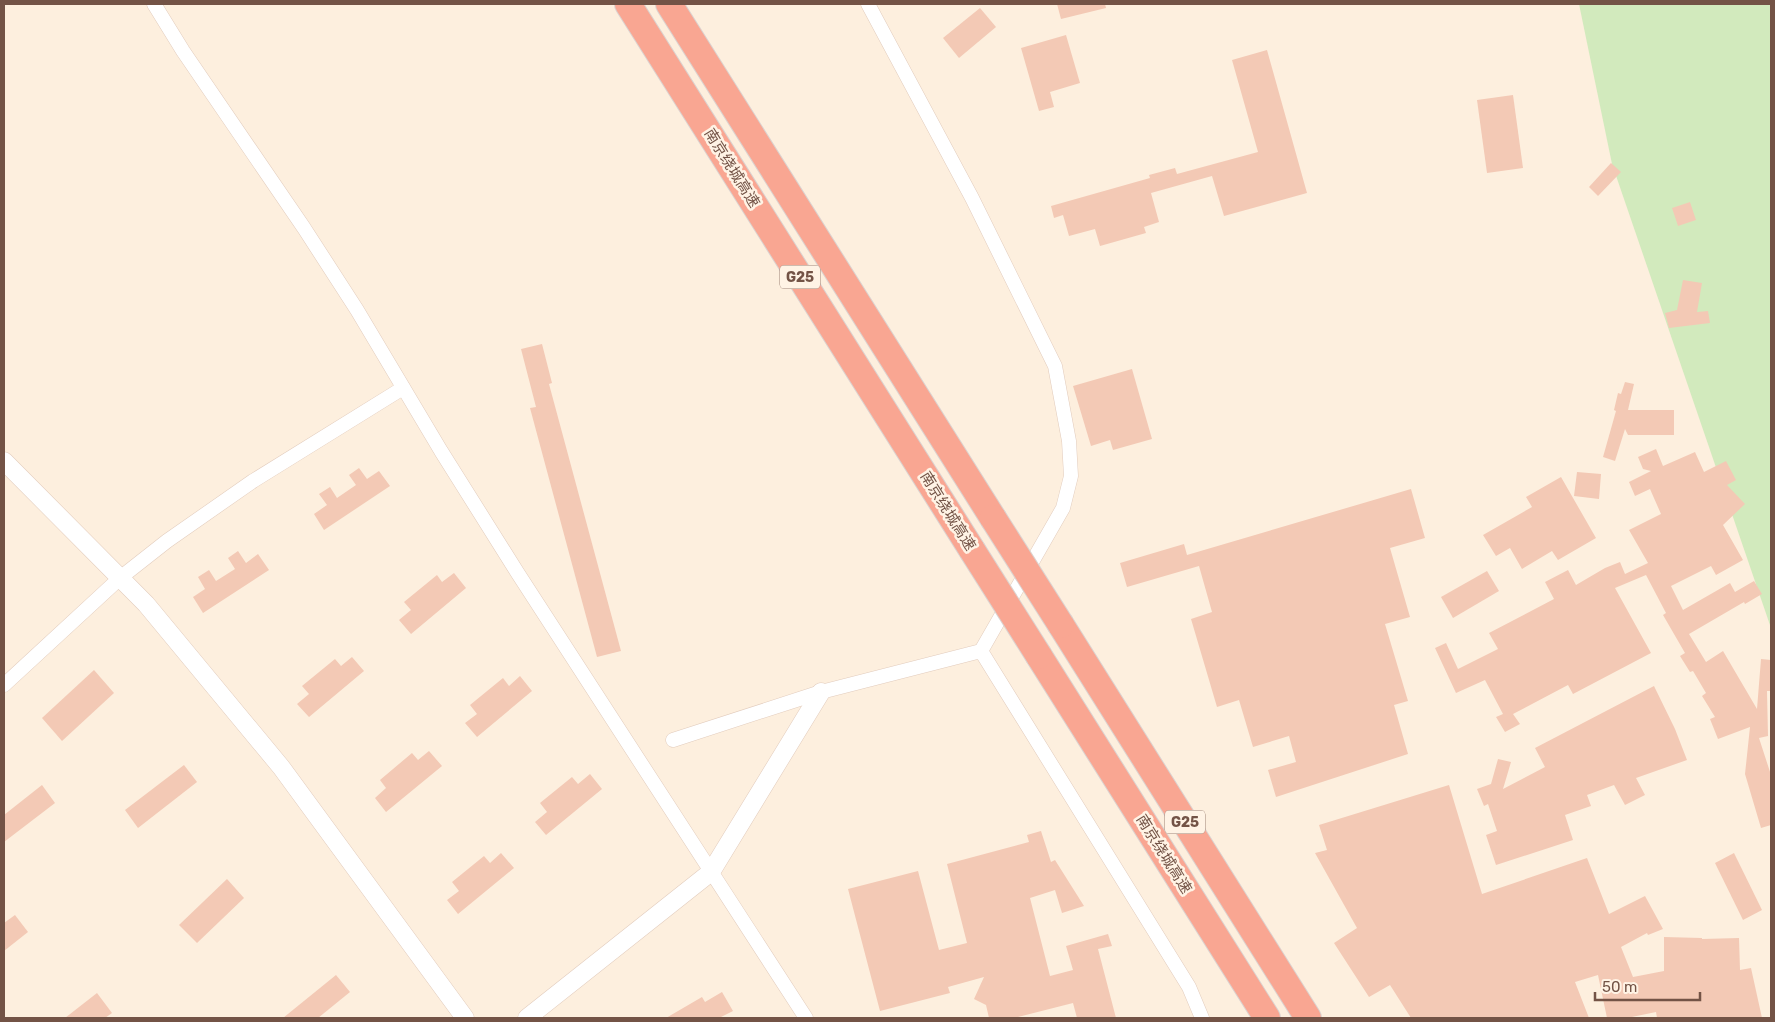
<svg xmlns="http://www.w3.org/2000/svg" width="1775" height="1022" viewBox="0 0 1775 1022" font-family="Rubik,'Noto Sans SC',sans-serif">
<rect width="100%" height="100%" fill="#fdefde"/>
<polygon fill="#d2eabd" points="1579,4 1771,4 1771,628 1612,164"/>
<g fill="#f3c9b5">
<polygon points="1057,4 1105,4 1106,8 1061,19"/>
<polygon points="980,8 996,27 959,58 943,38"/>
<polygon points="1066,35 1080,83 1050,92 1054,107 1039,111 1021,48"/>
<polygon points="1267,50 1307,193 1224,216 1212,176 1151,193 1159,222 1144,227 1146,233 1100,246 1095,229 1069,236 1063,215 1054,218 1051,206 1150,178 1149,175 1175,168 1177,174 1258,152 1232,60"/>
<polygon points="1513,95 1523,168 1487,173 1477,100"/>
<polygon points="1611,163 1621,172 1598,196 1589,187"/>
<polygon points="1690,202 1696,220 1678,226 1672,208"/>
<polygon points="1683,280 1702,283 1697,312 1708,311 1710,323 1669,328 1665,313 1677,310"/>
<polygon points="542,344 552,383 549,384 621,651 597,657 530,408 536,407 521,349"/>
<polygon points="1132,369 1152,439 1113,450 1110,440 1091,446 1073,386"/>
<polygon points="1625,382 1634,384 1628,410 1674,410 1674,435 1628,435 1625,429 1615,461 1603,457 1616,411 1614,410 1618,393 1621,394"/>
<polygon points="1656,449 1663,466 1695,452 1704,472 1726,461 1736,480 1727,485 1745,504 1723,525 1743,560 1716,575 1711,566 1671,586 1683,610 1730,583 1735,592 1754,581 1762,594 1745,604 1744,602 1689,634 1706,662 1723,651 1757,709 1761,659 1771,660 1771,691 1767,691 1768,736 1759,738 1771,775 1771,825 1761,828 1745,774 1750,727 1718,739 1710,719 1715,717 1702,696 1706,693 1693,671 1690,672 1680,656 1685,653 1663,615 1666,613 1646,575 1615,588 1651,653 1573,694 1568,685 1513,714 1520,724 1505,732 1496,717 1503,714 1485,680 1456,693 1435,648 1446,643 1458,669 1498,649 1489,633 1554,599 1545,582 1568,570 1576,585 1605,568 1620,562 1625,574 1648,563 1629,530 1661,514 1650,489 1635,496 1629,482 1651,471 1643,469 1638,457"/>
<polygon points="359,468 367,479 379,471 390,486 324,530 314,514 327,505 319,494 330,487 337,498 356,485 349,475"/>
<polygon points="1577,472 1601,474 1599,499 1574,496"/>
<polygon points="1561,477 1596,538 1558,560 1552,551 1522,569 1510,548 1496,556 1483,535 1532,507 1526,497"/>
<polygon points="1411,489 1425,538 1390,548 1410,617 1385,624 1408,701 1394,705 1408,754 1276,797 1268,770 1296,762 1289,736 1253,747 1239,700 1217,707 1191,619 1212,612 1199,566 1127,587 1120,563 1184,544 1187,555"/>
<polygon points="238,551 246,563 258,554 269,570 203,613 193,597 205,589 198,577 209,570 216,581 235,569 228,558"/>
<polygon points="1487,571 1499,591 1453,618 1441,597"/>
<polygon points="454,573 466,588 411,634 399,620 411,610 404,602 437,575 442,582"/>
<polygon points="352,657 364,671 309,717 297,704 309,694 302,686 335,659 341,666"/>
<polygon points="94,670 114,693 62,741 42,718"/>
<polygon points="520,676 532,691 477,737 465,723 477,714 470,705 503,678 509,686"/>
<polygon points="1654,686 1675,729 1687,760 1636,778 1645,795 1625,805 1614,785 1587,795 1591,806 1565,815 1573,840 1496,865 1486,835 1497,831 1488,804 1484,806 1477,789 1491,784 1498,759 1511,762 1503,789 1545,767 1535,748"/>
<polygon points="429,751 442,766 386,812 375,798 386,788 380,780 412,753 418,760"/>
<polygon points="184,765 197,782 138,828 125,810"/>
<polygon points="590,774 602,789 546,835 535,822 547,812 540,803 572,777 578,784"/>
<polygon points="42,785 55,803 4,842 4,815"/>
<polygon points="1449,785 1482,894 1587,858 1609,914 1645,896 1663,929 1648,935 1647,933 1621,947 1633,977 1664,971 1664,937 1702,938 1702,939 1739,938 1740,970 1751,968 1762,1018 1657,1018 1656,1012 1627,1018 1607,1018 1598,975 1575,982 1589,1018 1411,1018 1390,985 1369,997 1334,943 1357,928 1315,853 1327,850 1319,825"/>
<polygon points="1041,831 1051,862 1055,860 1084,906 1062,913 1055,890 1030,898 1050,976 1073,970 1066,946 1108,934 1112,946 1098,949 1116,1018 1077,1018 1073,1003 1014,1018 989,1018 986,1005 974,999 984,977 948,987 950,993 880,1011 848,889 918,871 939,950 967,943 947,864 1029,842 1027,835"/>
<polygon points="501,853 514,868 458,914 447,900 459,891 452,882 484,856 490,863"/>
<polygon points="1734,853 1762,910 1743,920 1715,863"/>
<polygon points="227,879 244,898 197,943 179,925"/>
<polygon points="15,915 28,932 4,951 4,923"/>
<polygon points="336,975 350,992 318,1018 283,1018"/>
<polygon points="722,992 733,1011 719,1018 666,1018 702,997 705,1002"/>
<polygon points="97,993 112,1013 105,1018 65,1018"/>
</g>
<g fill="none" stroke-linecap="round" stroke-linejoin="round">
<defs>
<g id="minor">
<polyline points="154,4 183,51 304,228 357,310 441,451 517,572 806,1018"/>
<polyline points="868,4 972,198 1055,366 1069,441 1071,476 1063,508 981,651"/>
<polyline points="4,685 120,578 167,541 253,481 403,388"/>
<polyline points="673,740 821,692 981,651 1189,987 1202,1018"/>
</g>
<g id="tertiary">
<polyline points="4,461 146,604 281,767 465,1018"/>
<polyline points="527,1018 711,872 821,692"/>
</g>
<g id="motorway">
<polyline points="628,4 972,550"/>
<polyline points="669,4 993,518"/>
<polyline points="1061,625 1308,1018"/>
<polyline points="1039,656 1267,1018"/>
</g>
</defs>
<use href="#minor" stroke="#e2ccbd" stroke-width="15"/>
<use href="#tertiary" stroke="#e2ccbd" stroke-width="19"/>
<use href="#motorway" stroke="#dbd2cf" stroke-width="28"/>
<use href="#minor" stroke="#fff" stroke-width="14"/>
<use href="#tertiary" stroke="#fff" stroke-width="18"/>
<use href="#motorway" stroke="#f9a692" stroke-width="26"/>
<defs>
<g id="motorway-bridge">
<polyline points="993,518 1061,625"/>
<polyline points="972,550 1039,656"/>
</g>
</defs>
<use href="#motorway-bridge" stroke="#dbd2cf" stroke-width="28" stroke-linecap="butt"/>
<use href="#motorway-bridge" stroke="#f9a692" stroke-width="26"/>
</g>
<g text-anchor="middle" stroke-width="5" stroke-linejoin="round" paint-order="stroke">
<g fill="#fff3e5" stroke="#9d8376" stroke-width="1">
<rect x="780" y="265.5" width="40" height="23" rx="4"/>
<rect x="1165" y="810.5" width="40" height="23" rx="4"/>
</g>
<g font-size="14" font-weight="bold" fill="#735346">
<text x="800" y="282">G25</text>
<text x="1185" y="827">G25</text>
</g>
<g font-size="15" fill="#735346" stroke="#fff3e5">
<text transform="translate(732 168) rotate(58)" y="5">南京绕城高速</text>
<text transform="translate(948 511) rotate(58)" y="5">南京绕城高速</text>
<text transform="translate(1164 854) rotate(58)" y="5">南京绕城高速</text>
</g>
</g>
<rect width="1775" height="1022" fill="none" stroke="#735346" stroke-width="10"/>
<path d="M1595 992v8h105v-8" fill="none" stroke="#735346" stroke-width="2.5"/>
<text x="1602" y="992" font-size="15" fill="#735346" stroke="#fff3e5" stroke-width="4" paint-order="stroke">50 m</text>
</svg>
